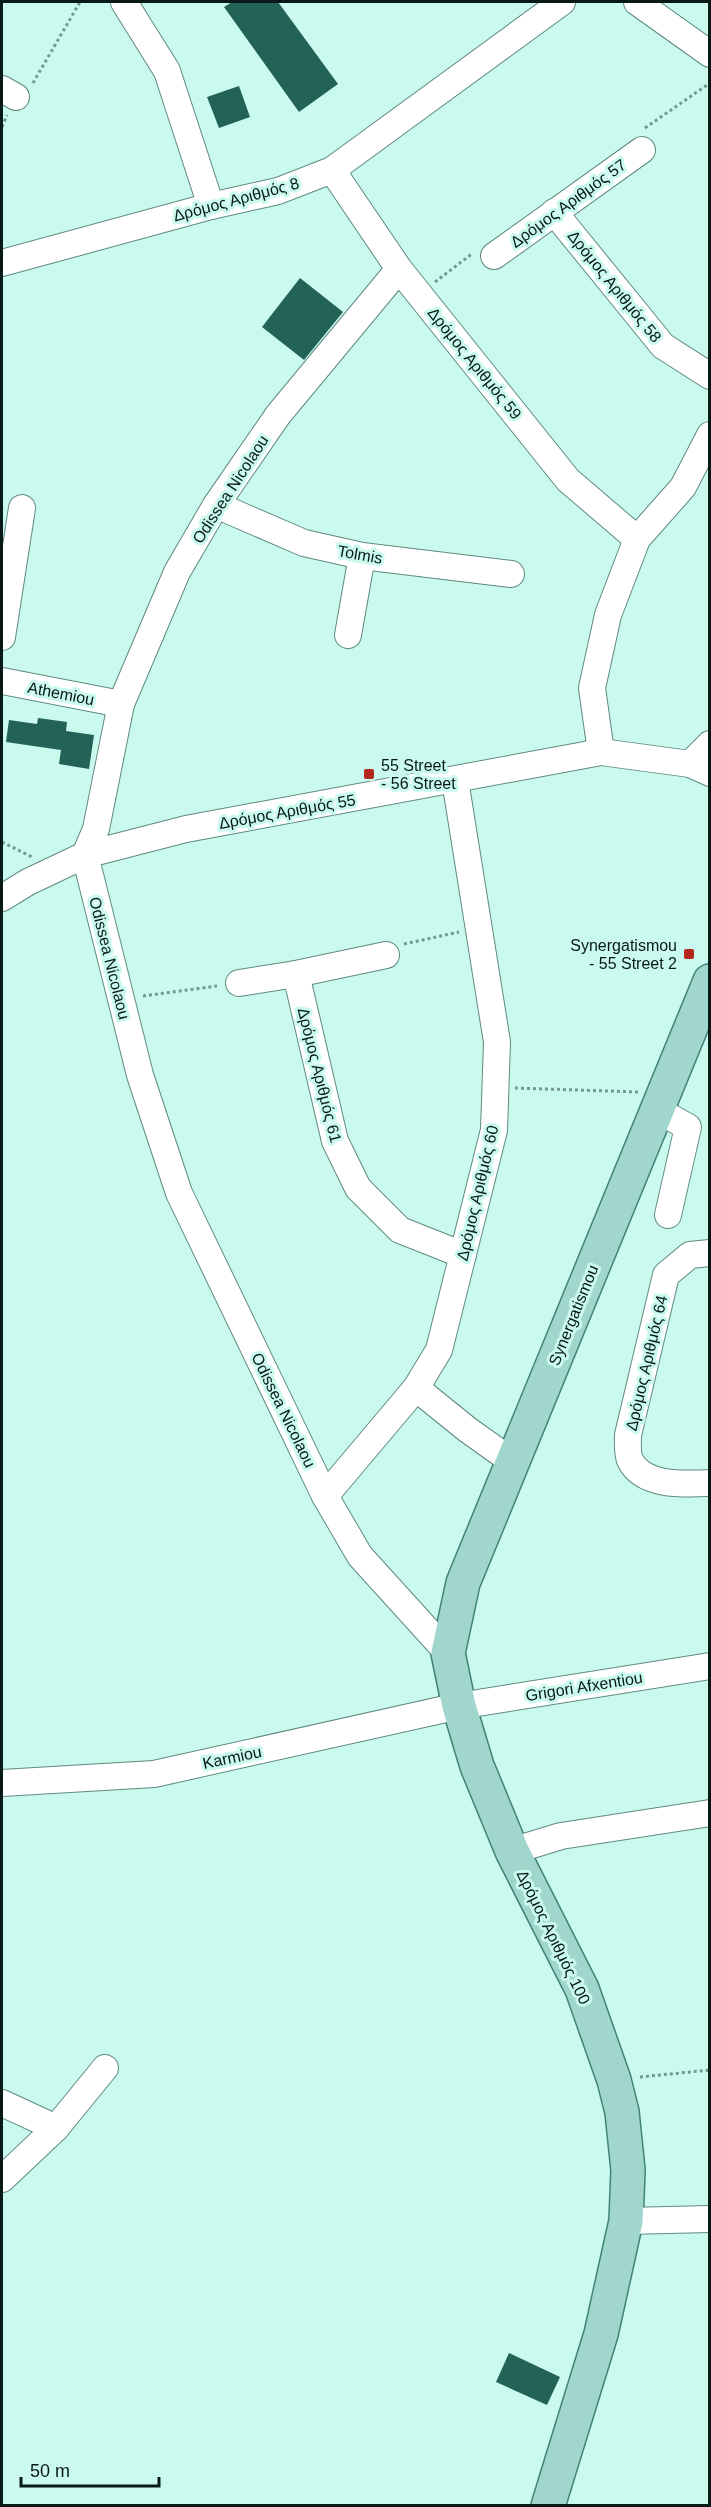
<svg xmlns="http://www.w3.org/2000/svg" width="711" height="2507" viewBox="0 0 711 2507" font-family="Helvetica,sans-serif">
<rect width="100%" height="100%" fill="#caf9ee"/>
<g fill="#236257">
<polygon points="232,2 278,2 338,84 299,112 224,7"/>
<polygon points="239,86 250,117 219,128 207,97"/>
<polygon points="300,278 343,312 304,360 262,327"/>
<polygon points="38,718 67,722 66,731 94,735 89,769 59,764 61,750 6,742 9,720 37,724"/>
<polygon points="509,2353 560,2377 547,2405 496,2382"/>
</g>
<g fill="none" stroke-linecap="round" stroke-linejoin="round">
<defs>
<g id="minor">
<polyline points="124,2 167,71 211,206"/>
<polyline points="637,2 710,54"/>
<polyline points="2,89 16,97"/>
<polyline points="332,170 399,269 568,480 637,539"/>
<polyline points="554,212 663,346 710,376"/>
<polyline points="494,256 642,150"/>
<polyline points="2,263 211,206 278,191 332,170 562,2"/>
<polyline points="399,269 278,415 216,505 177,572 121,704 96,829 85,855 140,1075 179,1193 325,1496 360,1556 448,1653"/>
<polyline points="216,505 304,543 362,556 511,574"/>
<polyline points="348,635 362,556"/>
<polyline points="2,637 22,508"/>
<polyline points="2,681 121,704"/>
<polyline points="601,752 592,688 608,615 637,539 683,487 710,435"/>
<polyline points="690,764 710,744"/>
<polyline points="2,898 28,882 85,855 186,829 601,752 690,764 710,773"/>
<polyline points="296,974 335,1141 358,1188 400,1230 463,1255"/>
<polyline points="239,983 296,974 386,955"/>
<polyline points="657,1110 688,1127 668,1215"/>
<path d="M710,1253L690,1255L666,1275L628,1435C628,1442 627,1454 630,1460C643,1487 685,1484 710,1483"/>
<polyline points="416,1388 468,1430 513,1462"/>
<polyline points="325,1496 416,1388 439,1350 494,1130 497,1042 455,780"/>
<polyline points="2,1783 154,1774 459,1706 710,1666"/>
<polyline points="512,1851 561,1836 710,1813"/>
<polyline points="2,2103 56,2128"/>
<polyline points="2,2179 56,2128 105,2068"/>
<polyline points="626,2221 710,2219"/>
</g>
<polyline id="major" points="548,2506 601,2334 626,2221 628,2170 622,2112 614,2080 582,1989 512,1851 477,1766 459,1706 448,1653 463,1583 710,981"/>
</defs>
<use href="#minor" stroke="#5f8a81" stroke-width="28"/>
<use href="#major" stroke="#418377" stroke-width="36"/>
<g stroke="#759890" stroke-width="3" stroke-dasharray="3 3" stroke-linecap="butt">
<polyline points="33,83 80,2"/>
<polyline points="2,127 7,115"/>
<polyline points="645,128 710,83"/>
<polyline points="435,282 473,253"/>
<polyline points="2,842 32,857"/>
<polyline points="404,944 459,932"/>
<polyline points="143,996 217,986"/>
<polyline points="515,1088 638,1092"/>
<polyline points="640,2077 710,2070"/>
</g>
<use href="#minor" stroke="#fff" stroke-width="26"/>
<use href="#major" stroke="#a0d6cc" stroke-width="33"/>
</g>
<g fill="#b5271c" stroke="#caf9ee" stroke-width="2">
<rect x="363" y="768" width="12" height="12" rx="3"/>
<rect x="683" y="948" width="12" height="12" rx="3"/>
</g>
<g text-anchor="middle" stroke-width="6" stroke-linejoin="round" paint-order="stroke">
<g font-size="16" fill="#081a17" stroke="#caf9ee">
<text transform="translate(236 199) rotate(-15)" y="6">Δρόμος Αριθμός 8</text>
<text transform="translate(568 203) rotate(-36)" y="6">Δρόμος Αριθμός 57</text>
<text transform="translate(615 286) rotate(51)" y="6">Δρόμος Αριθμός 58</text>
<text transform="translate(475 363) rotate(51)" y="6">Δρόμος Αριθμός 59</text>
<text transform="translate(230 489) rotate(-57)" y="6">Odissea Nicolaou</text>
<text transform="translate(360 554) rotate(10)" y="6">Tolmis</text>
<text transform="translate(61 693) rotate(11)" y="6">Athemiou</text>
<text transform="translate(287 811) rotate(-10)" y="6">Δρόμος Αριθμός 55</text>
<text transform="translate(110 958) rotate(76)" y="6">Odissea Nicolaou</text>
<text transform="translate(320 1075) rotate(76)" y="6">Δρόμος Αριθμός 61</text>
<text transform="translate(477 1193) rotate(-77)" y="6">Δρόμος Αριθμός 60</text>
<text transform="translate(573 1315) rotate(-68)" y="6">Synergatismou</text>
<text transform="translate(646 1363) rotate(-77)" y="6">Δρόμος Αριθμός 64</text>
<text transform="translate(284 1410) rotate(64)" y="6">Odissea Nicolaou</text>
<text transform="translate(584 1686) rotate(-9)" y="6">Grigori Afxentiou</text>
<text transform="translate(232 1757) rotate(-12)" y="6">Karmiou</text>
<text transform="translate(554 1937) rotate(64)" y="6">Δρόμος Αριθμός 100</text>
</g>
<g font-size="16" fill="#081a17" stroke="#caf9ee" text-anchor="start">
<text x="381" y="771">55 Street<tspan x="381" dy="18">- 56 Street</tspan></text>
<text x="677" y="951" text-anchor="end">Synergatismou<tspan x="677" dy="18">- 55 Street 2</tspan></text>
</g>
</g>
<rect width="711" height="2507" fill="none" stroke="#081a17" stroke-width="6"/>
<path d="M21 2477v9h138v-9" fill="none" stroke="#081a17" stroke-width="3"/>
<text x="30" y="2477" font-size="18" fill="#081a17" stroke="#caf9ee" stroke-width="4.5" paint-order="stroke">50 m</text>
</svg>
